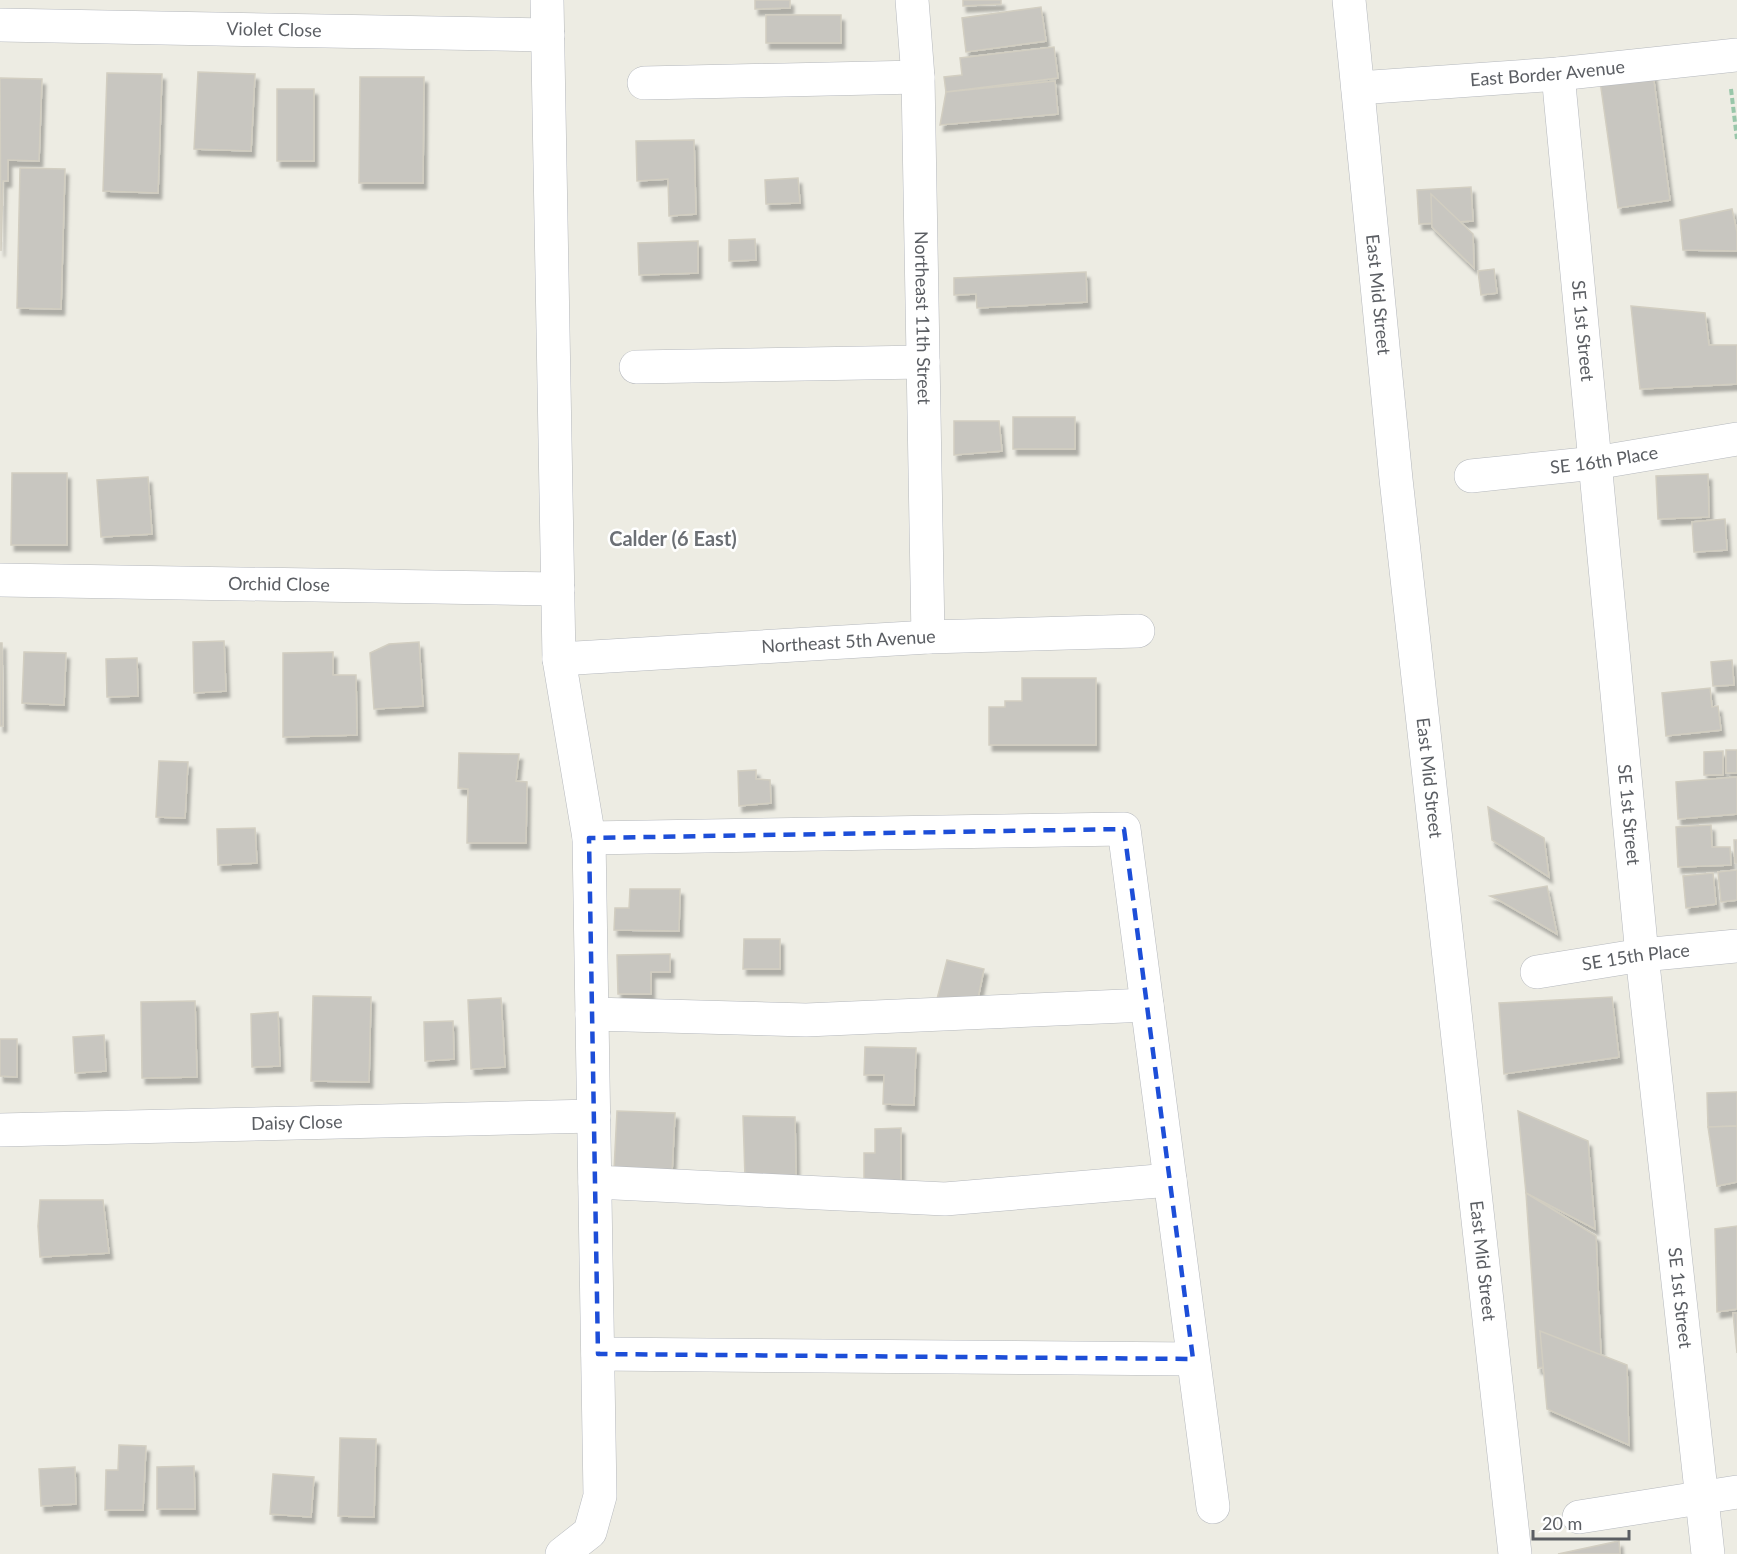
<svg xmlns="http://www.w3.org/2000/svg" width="1737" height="1554" viewBox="0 0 1737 1554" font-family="Lato,sans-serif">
<defs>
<filter id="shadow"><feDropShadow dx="3.5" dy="6" stdDeviation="1.5" flood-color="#0004"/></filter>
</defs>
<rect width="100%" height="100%" fill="#edece3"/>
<g fill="#c8c6c0" stroke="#d2cec1" stroke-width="1.5" filter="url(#shadow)">
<polygon points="755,0 790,0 790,8 755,9"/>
<polygon points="963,0 1001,0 1001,4 963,6"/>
<polygon points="1041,7 1046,41 966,52 962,18"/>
<rect x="766" y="15" width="75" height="28"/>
<polygon points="1054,47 1058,78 946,92 944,77 962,75 960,58"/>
<polygon points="198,72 255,74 251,151 194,149"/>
<polygon points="107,73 162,74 158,193 103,191"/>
<polygon points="1653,74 1670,200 1618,208 1600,81"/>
<polygon points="360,77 424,77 423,183 359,183"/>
<polygon points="0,78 42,79 39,161 8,160 8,181 3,181 1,251"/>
<polygon points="1055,81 1058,114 940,125 946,92"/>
<rect x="277" y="89" width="37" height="72"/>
<polygon points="694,140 696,214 669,216 668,179 637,181 636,141"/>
<polygon points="20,168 65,169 61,309 17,308"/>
<polygon points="798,178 800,203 766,204 765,180"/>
<polygon points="1471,187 1473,221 1419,224 1417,190"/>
<polygon points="1431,194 1473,234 1474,268 1432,227"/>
<polygon points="1732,209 1737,232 1737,251 1683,250 1680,220"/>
<polygon points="755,239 756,260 729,261 729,240"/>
<polygon points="698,241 698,273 639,275 638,243"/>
<polygon points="1494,269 1497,293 1481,295 1478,271"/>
<polygon points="1086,272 1087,302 977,308 976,294 954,295 954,278"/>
<polygon points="1631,306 1705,313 1709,345 1737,345 1737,384 1640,389"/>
<rect x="1013" y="417" width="62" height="32"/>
<polygon points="954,421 999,421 1002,451 954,455"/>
<polygon points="12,473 67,473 67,545 11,545"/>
<polygon points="1708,474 1709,517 1658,519 1656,476"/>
<polygon points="148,477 152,534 101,537 97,480"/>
<polygon points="1725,519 1727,550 1694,552 1692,522"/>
<polygon points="224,641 226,691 194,693 193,642"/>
<polygon points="419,642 423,706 374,709 370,653 389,644"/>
<polygon points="0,643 2,643 3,726 0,726"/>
<polygon points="24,652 66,653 64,705 22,703"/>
<polygon points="333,652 333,675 356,675 357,735 283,737 283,653"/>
<polygon points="137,658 138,696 107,697 106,659"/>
<polygon points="1732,660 1734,685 1713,686 1711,662"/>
<polygon points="1022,678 1096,678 1096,745 989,745 989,707 1005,707 1005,701 1022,701"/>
<polygon points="1710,688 1712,707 1718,706 1721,730 1666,736 1662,693"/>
<rect x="1726" y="750" width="11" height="23"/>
<polygon points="1723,751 1723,775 1704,775 1704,752"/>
<polygon points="459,753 519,754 516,781 527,782 526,843 467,843 468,789 458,788"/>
<polygon points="159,761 188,762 185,818 156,817"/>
<polygon points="756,770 756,779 770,780 771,803 739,806 738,771"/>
<polygon points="1737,777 1737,814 1678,819 1676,782"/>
<polygon points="1488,807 1544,838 1549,877 1492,840"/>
<polygon points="1711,825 1712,847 1730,847 1731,865 1678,867 1676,827"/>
<polygon points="255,828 257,863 218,865 217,829"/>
<polygon points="1734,840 1737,840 1737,863 1735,863"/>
<polygon points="1737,870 1737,900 1721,902 1718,872"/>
<polygon points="1713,873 1716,904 1686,908 1683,876"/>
<polygon points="1547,886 1557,934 1497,899 1490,896"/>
<polygon points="630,889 680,889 679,931 614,930 615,908 629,908"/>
<polygon points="744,939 780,939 780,969 743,969"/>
<polygon points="670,954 670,972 651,972 651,994 618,994 617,955"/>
<polygon points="947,960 984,969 975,1013 936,1003"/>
<polygon points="313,996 371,997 369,1082 311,1081"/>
<polygon points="1612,997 1619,1057 1504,1074 1499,1003"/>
<polygon points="501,998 505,1067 471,1069 468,1000"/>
<polygon points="195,1001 197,1077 142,1078 141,1002"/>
<polygon points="278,1012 280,1066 252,1067 251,1014"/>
<polygon points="453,1021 454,1059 425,1061 424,1022"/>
<polygon points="104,1035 106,1071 75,1073 73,1037"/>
<polygon points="0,1039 17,1039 17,1077 0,1076"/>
<polygon points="865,1047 916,1048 914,1105 883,1104 884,1075 864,1075"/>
<polygon points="1737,1092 1737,1126 1708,1127 1707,1093"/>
<polygon points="617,1111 675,1113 672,1173 614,1170"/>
<polygon points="1518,1111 1588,1141 1595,1229 1526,1193"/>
<polygon points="743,1116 795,1117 796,1176 745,1178"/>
<polygon points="1737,1126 1737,1182 1717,1186 1708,1127"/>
<polygon points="901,1128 901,1184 864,1184 864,1153 875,1153 875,1129"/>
<polygon points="1526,1193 1596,1236 1601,1356 1538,1368"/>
<polygon points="40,1200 103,1200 109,1253 40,1257 38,1226"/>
<polygon points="1737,1226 1737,1309 1717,1312 1715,1229"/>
<polygon points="1733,1313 1737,1313 1737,1353"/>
<polygon points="1540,1331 1627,1365 1629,1445 1547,1409"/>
<polygon points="340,1438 376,1439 374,1517 338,1516"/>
<polygon points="119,1445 146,1446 143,1510 105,1510 106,1470 118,1470"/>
<polygon points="194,1466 195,1509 157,1509 157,1467"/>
<polygon points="75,1467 76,1504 41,1506 39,1469"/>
<polygon points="273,1474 314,1477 311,1517 270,1514"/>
<polygon points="1619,1541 1620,1554 1558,1554"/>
</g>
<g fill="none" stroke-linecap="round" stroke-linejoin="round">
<defs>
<g id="minor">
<polyline points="547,0 559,659 589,838 600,1496 590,1532 562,1554"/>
<path id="s1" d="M912,0L918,77L928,637"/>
<path id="s2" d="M1349,0L1396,479L1515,1554"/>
<path id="s3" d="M0,25L548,35"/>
<path id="s4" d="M1558,74L1642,955L1708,1554"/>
<polyline points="644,83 918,77"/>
<path id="s5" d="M1358,88L1558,74L1737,55"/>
<polyline points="636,367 923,362"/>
<path id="s6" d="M1471,476L1595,463L1737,439"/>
<path id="s7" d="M0,580L558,589"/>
<path id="s8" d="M559,659L928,637L1138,631"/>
<polyline points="589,838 1124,829 1213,1507"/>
<path id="s9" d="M1537,972L1642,955L1737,946"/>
<polyline points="592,1014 806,1020 1147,1005"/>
<path id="s10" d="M0,1130L594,1116"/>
<polyline points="595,1182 945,1199 1170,1180"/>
<polyline points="598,1354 1193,1359"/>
<polyline points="1579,1517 1737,1492"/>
</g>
</defs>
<use href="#minor" stroke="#b5b8bd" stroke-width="34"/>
<polyline stroke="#98c6a9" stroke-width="4" stroke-dasharray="6 3" stroke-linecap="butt" points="1731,89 1737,139"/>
<use href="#minor" stroke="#fff" stroke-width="33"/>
</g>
<path fill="none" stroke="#1d4ed8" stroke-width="4.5" stroke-dasharray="12 8" stroke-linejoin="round" d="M1124,829L1193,1359L598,1354L589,838Z"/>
<g text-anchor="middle" stroke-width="5" stroke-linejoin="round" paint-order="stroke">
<g font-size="18" fill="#5b5e63" stroke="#fff">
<text dy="6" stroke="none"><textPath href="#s3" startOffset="274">Violet Close</textPath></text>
<text dy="6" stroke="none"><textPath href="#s5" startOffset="190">East Border Avenue</textPath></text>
<text dy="6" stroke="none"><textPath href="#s2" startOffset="296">East Mid Street</textPath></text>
<text dy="6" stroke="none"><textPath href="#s1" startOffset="318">Northeast 11th Street</textPath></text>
<text dy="6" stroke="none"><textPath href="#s4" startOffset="258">SE 1st Street</textPath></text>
<text dy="6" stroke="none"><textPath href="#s6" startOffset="134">SE 16th Place</textPath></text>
<text dy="6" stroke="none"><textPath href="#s7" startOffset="279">Orchid Close</textPath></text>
<text dy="6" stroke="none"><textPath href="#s8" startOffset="290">Northeast 5th Avenue</textPath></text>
<text dy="6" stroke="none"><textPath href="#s2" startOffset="782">East Mid Street</textPath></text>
<text dy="6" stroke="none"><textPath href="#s4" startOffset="744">SE 1st Street</textPath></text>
<text dy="6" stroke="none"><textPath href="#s9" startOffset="100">SE 15th Place</textPath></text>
<text dy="6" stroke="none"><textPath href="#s10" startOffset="297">Daisy Close</textPath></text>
<text dy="6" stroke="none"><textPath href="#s2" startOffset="1268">East Mid Street</textPath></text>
<text dy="6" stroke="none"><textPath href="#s4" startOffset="1230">SE 1st Street</textPath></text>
</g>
<g font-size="20" font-weight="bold" fill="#6c7075" stroke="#fff">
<text x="673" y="546">Calder (6 East)</text>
</g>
</g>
<path d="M1533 1530v9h96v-9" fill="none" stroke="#5b5e63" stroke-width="3"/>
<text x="1542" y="1530" font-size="18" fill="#5b5e63" stroke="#ffffff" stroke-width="4.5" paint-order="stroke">20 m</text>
</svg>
